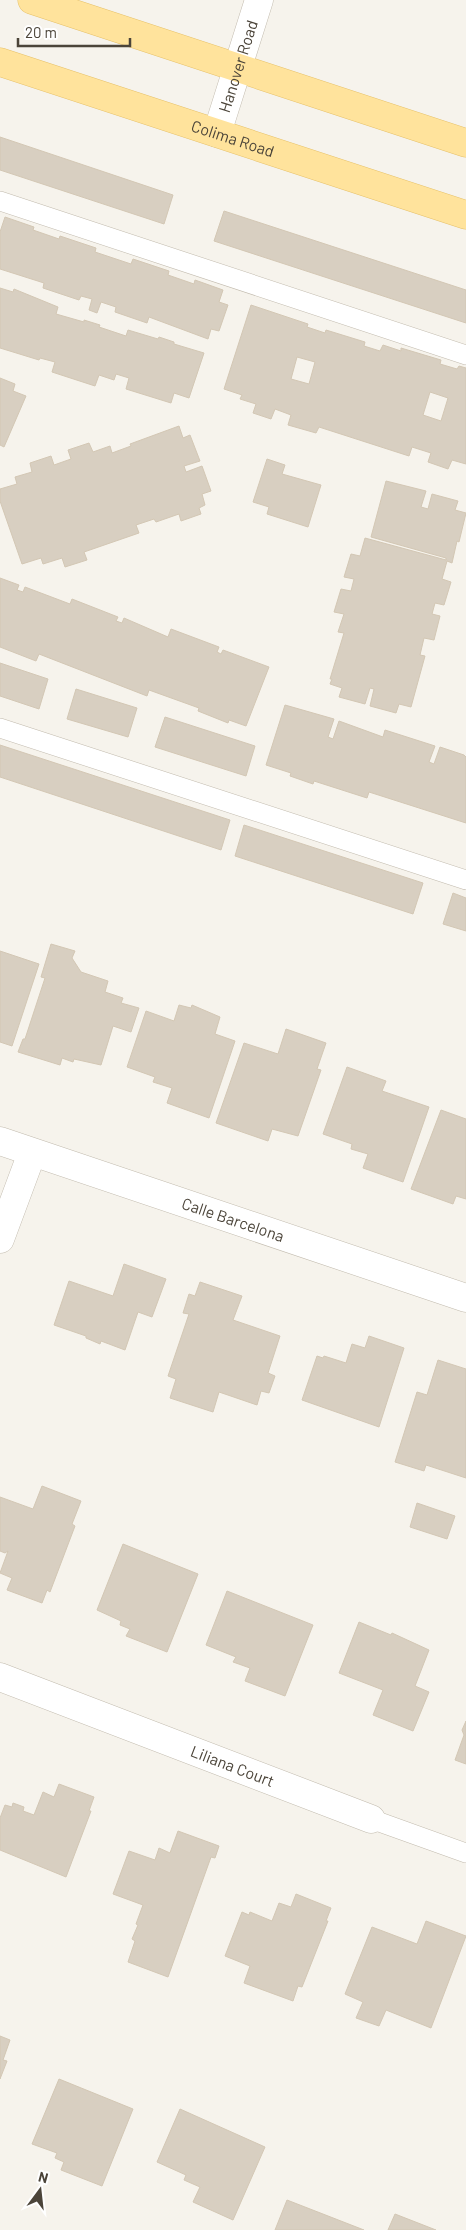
<svg xmlns="http://www.w3.org/2000/svg" width="466" height="2230" viewBox="0 0 466 2230" font-family="Barlow,sans-serif">
<rect width="100%" height="100%" fill="#f6f3ec"/>
<g fill="#d8cfc1" stroke="#d3c7b4" fill-rule="evenodd">
<polygon points="0,137 173,195 164,224 0,170"/>
<polygon points="224,211 466,290 466,323 214,241"/>
<polygon points="5,217 34,227 33,230 59,239 60,236 96,248 95,252 131,264 133,259 169,271 168,275 194,284 195,280 223,290 219,302 228,305 219,331 211,329 208,339 149,317 147,323 115,312 116,307 101,302 97,313 89,310 92,299 81,296 79,300 43,288 44,283 0,269 0,232"/>
<polygon points="0,288 13,292 14,289 58,307 56,314 84,322 84,320 100,325 99,327 126,336 128,330 158,339 159,337 174,342 174,344 204,353 189,398 174,393 171,403 126,389 129,378 116,374 114,380 99,375 95,386 52,372 55,362 40,358 39,360 0,348"/>
<path d="M251,305L308,324L307,327L325,333L326,330L365,342L364,346L380,351L383,345L401,351V348L441,360L440,364L457,369L459,366L466,368V464L452,460L448,469L428,462L431,453L412,447L409,456L319,427L316,433L288,425L291,415L275,409L271,419L253,413L256,404L240,399L242,395L224,389ZM297,357L315,362L309,384L291,379ZM430,392L448,398L441,421L423,415Z"/>
<polygon points="0,378 15,384 13,391 26,396 4,447 0,445"/>
<polygon points="179,426 183,438 190,435 200,461 184,466 186,472 202,466 211,491 202,494 205,505 199,508 201,514 181,521 179,514 156,522 154,519 136,525 139,533 84,552 87,560 65,567 62,558 43,564 41,558 22,564 0,501 0,489 17,484 15,477 32,472 30,463 51,456 54,465 71,459 68,450 89,443 93,452 110,446 112,453 131,446 130,444"/>
<polygon points="267,459 285,465 282,474 321,485 308,527 267,514 269,507 253,502"/>
<polygon points="386,481 426,491 421,507 428,509 432,494 458,501 455,510 466,513 459,542 457,541 452,563 447,561 442,579 451,582 444,605 435,603 432,614 440,616 434,640 424,638 420,655 425,656 411,707 399,704 396,713 370,706 374,689 370,688 365,704 339,697 342,688 330,684 332,679 330,679 344,633 338,632 344,614 334,612 341,589 351,591 354,579 344,577 351,554 360,556 365,538 446,560 446,558 371,537"/>
<polygon points="0,578 19,585 17,590 23,592 25,587 70,604 72,599 118,617 116,621 122,623 124,618 168,637 171,629 219,647 217,652 221,654 223,650 269,667 246,726 229,720 228,723 198,711 199,708 149,690 147,696 39,654 36,661 0,647"/>
<polygon points="0,663 48,679 39,709 0,696"/>
<polygon points="76,689 137,708 128,737 67,719"/>
<polygon points="285,705 334,719 328,737 333,739 339,721 383,737 385,730 435,746 429,762 434,764 440,747 464,755 466,757 466,823 369,792 367,798 314,781 313,784 290,776 291,773 266,765"/>
<polygon points="165,717 255,746 246,776 155,747"/>
<polygon points="0,745 230,820 221,850 0,777"/>
<polygon points="244,825 423,883 413,914 235,856"/>
<polygon points="453,893 466,898 466,931 443,924"/>
<polygon points="51,944 75,951 72,958 81,972 108,981 105,992 123,998 121,1003 139,1008 131,1032 113,1026 101,1065 74,1059 73,1062 62,1058 60,1065 18,1052 23,1039 25,1039 45,978 41,977"/>
<polygon points="0,951 39,964 12,1046 0,1042"/>
<polygon points="179,1005 191,1008 192,1005 220,1017 215,1034 235,1041 209,1118 167,1103 172,1088 153,1082 155,1077 127,1067 146,1011 174,1021"/>
<polygon points="286,1029 326,1043 317,1069 321,1070 298,1136 272,1129 268,1141 216,1123 244,1043 278,1054"/>
<polygon points="347,1067 386,1081 382,1091 429,1107 403,1182 363,1168 368,1154 351,1149 352,1144 323,1134"/>
<polygon points="441,1110 466,1119 466,1199 456,1196 453,1204 411,1189"/>
<polygon points="124,1264 166,1279 152,1317 138,1312 125,1350 101,1341 100,1344 86,1338 86,1336 54,1325 69,1281 113,1296"/>
<polygon points="200,1282 242,1296 233,1320 280,1336 268,1373 275,1376 269,1393 261,1391 257,1405 219,1392 213,1412 170,1398 176,1379 168,1376 189,1314 183,1313 189,1294 195,1296"/>
<polygon points="369,1336 404,1348 379,1427 302,1400 317,1356 323,1358 324,1356 346,1363 352,1344 365,1348"/>
<polygon points="438,1360 466,1369 466,1478 426,1465 424,1471 395,1462 417,1392 427,1395"/>
<polygon points="42,1486 81,1501 72,1524 75,1526 50,1592 47,1590 42,1603 7,1590 12,1578 0,1573 8,1551 5,1553 0,1551 0,1497 33,1509"/>
<polygon points="417,1503 455,1516 447,1539 410,1527"/>
<polygon points="123,1544 198,1574 167,1652 126,1636 130,1629 120,1625 121,1621 97,1610"/>
<polygon points="227,1591 313,1625 285,1696 245,1681 250,1668 233,1662 236,1657 206,1645"/>
<polygon points="359,1622 391,1635 392,1633 429,1650 415,1686 429,1692 413,1731 373,1715 383,1690 339,1673"/>
<polygon points="466,1721 466,1764 455,1760 464,1735 462,1730"/>
<polygon points="59,1784 94,1797 89,1811 91,1811 66,1877 0,1850 0,1818 5,1805 12,1807 13,1803 24,1807 23,1811 34,1815 43,1792 54,1797"/>
<polygon points="178,1831 219,1846 215,1858 211,1857 168,1977 128,1962 135,1941 132,1939 138,1925 136,1924 143,1905 113,1894 129,1851 155,1860 159,1848 170,1853"/>
<polygon points="296,1894 331,1908 326,1921 328,1921 302,1987 298,1986 293,2001 244,1983 250,1966 225,1956 242,1912 249,1915 250,1912 272,1921 279,1903 291,1907"/>
<polygon points="426,1921 466,1936 431,2028 386,2010 379,2026 356,2018 363,2002 345,1994 372,1927 417,1944"/>
<polygon points="0,2036 10,2040 3,2060 7,2061 0,2079"/>
<polygon points="59,2079 133,2109 102,2186 61,2170 64,2162 55,2158 57,2153 32,2144"/>
<polygon points="180,2109 265,2147 233,2220 193,2202 200,2187 184,2180 186,2175 157,2162"/>
<polygon points="287,2200 364,2230 275,2230"/>
<polygon points="395,2214 436,2230 388,2230"/>
</g>
<g fill="none" stroke-linecap="round" stroke-linejoin="round">
<defs>
<g id="service">
<polyline points="0,201 466,355"/>
<polyline points="0,728 466,880"/>
<polyline points="371,1819 466,1853"/>
</g>
<g id="minor">
<path id="s1" d="M0,1141L466,1298"/>
<polyline points="0,1239 32,1153"/>
<path id="s2" d="M0,1677L371,1819"/>
</g>
<g id="tertiary">
<path id="s3" d="M217,133L259,0"/>
</g>
<g id="primary">
<polyline points="32,0 466,143"/>
<path id="s4" d="M0,62L466,215"/>
</g>
</defs>
<use href="#service" stroke="#c2bbae" stroke-width="20"/>
<use href="#minor" stroke="#c2bbae" stroke-width="29"/>
<use href="#tertiary" stroke="#c2bbae" stroke-width="29"/>
<use href="#primary" stroke="#e6c16a" stroke-width="29"/>
<use href="#service" stroke="#fff" stroke-width="19"/>
<use href="#minor" stroke="#fff" stroke-width="28"/>
<use href="#tertiary" stroke="#fff" stroke-width="28"/>
<use href="#primary" stroke="#ffe39c" stroke-width="28"/>
</g>
<g text-anchor="middle" stroke-width="4" stroke-linejoin="round" paint-order="stroke">
<g font-size="16" fill="#4b4439" stroke="#fff">
<text dy="6" stroke="none"><textPath href="#s3" startOffset="70">Hanover Road</textPath></text>
<text dy="6" stroke="none"><textPath href="#s4" startOffset="245">Colima Road</textPath></text>
<text dy="6" stroke="none"><textPath href="#s1" startOffset="246">Calle Barcelona</textPath></text>
<text dy="6" stroke="none"><textPath href="#s2" startOffset="249">Liliana Court</textPath></text>
</g>
</g>
<g transform="translate(40 2190) rotate(15)" stroke="#ffffff" stroke-width="4" paint-order="stroke">
<path d="M0-4L9 19L0 12L-9 19Z" fill="#4b4439"/>
<text y="-8" font-size="14" font-weight="bold" text-anchor="middle" fill="#4b4439">N</text>
</g>
<path d="M18 38v8h112v-8" fill="none" stroke="#4b4439" stroke-width="2.5"/>
<text x="25" y="38" font-size="15" fill="#4b4439" stroke="#ffffff" stroke-width="4" paint-order="stroke">20 m</text>
</svg>
